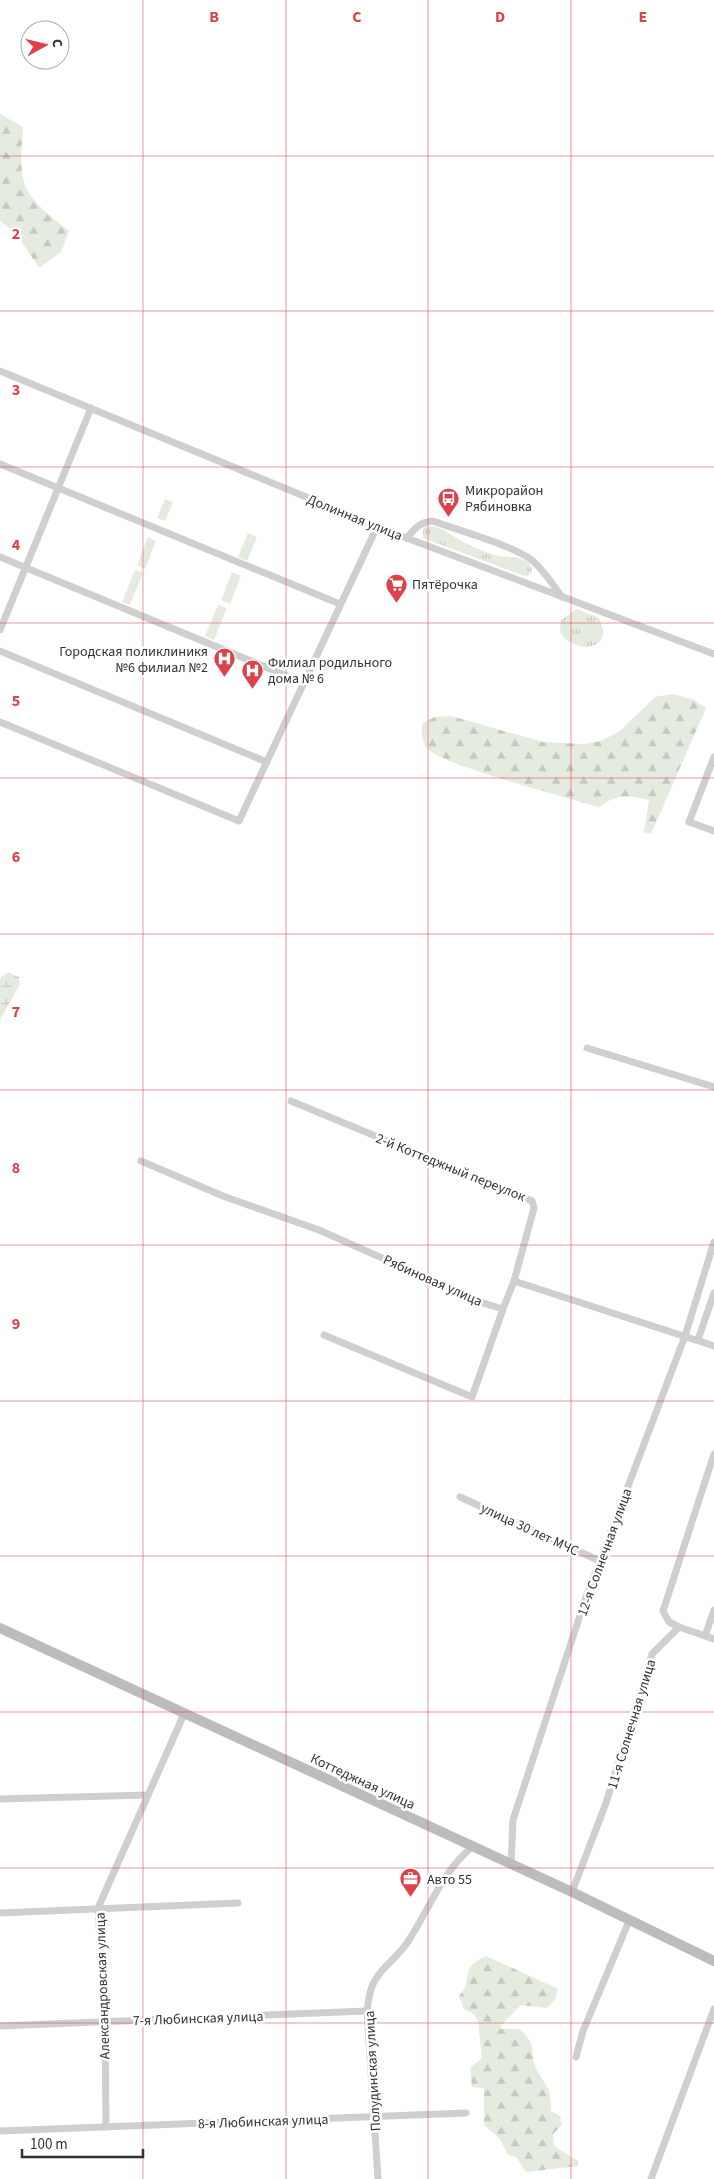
<svg xmlns="http://www.w3.org/2000/svg" width="714" height="2179" viewBox="0 0 714 2179" font-family="'Source Sans 3',sans-serif">
<defs>
<pattern id="grass-tufts" width="24" height="20" patternUnits="userSpaceOnUse" patternTransform="scale(1.25)"><rect width="24" height="20" fill="#e5ebdf"/><path d="M3 7l-1-3M5 7V3M7 7l1-3M15 17l-1-3M17 17v-4M19 17l1-3" fill="none" stroke="#c5cac0"/></pattern>
<pattern id="forest-firs" width="22" height="20" patternUnits="userSpaceOnUse" patternTransform="scale(1.25)"><rect width="22" height="20" fill="#e5ebdf"/><path d="M5 1l3.5 6h-7zM16 11l3.5 6h-7z" fill="#c5cac0"/></pattern>
<pattern id="wetland-marsh" width="20" height="14" patternUnits="userSpaceOnUse" patternTransform="scale(1.25)"><rect width="20" height="14" fill="#e5ebdf"/><path d="M1 5h8M5 5V1M11 12h8M15 12V8" fill="none" stroke="#c5cac0"/></pattern>
</defs>
<rect width="100%" height="100%" fill="#fff"/>
<g fill="url(#grass-tufts)">
<path d="M430,526C442,527 451,535 461,541C471,547 483,551 494,555C506,559 532,554 532,572L528,576L522,575L423,538V528Z"/>
<path d="M577,609L599,618L603,630L602,639C592,653 567,646 560,632L561,620Z"/>
</g>
<g fill="url(#forest-firs)">
<path d="M0,114L23,127C18,188 21,193 69,231L61,252L39,268L16,233L0,221Z"/>
<path d="M672,694L694,700L706,708L651,834L644,832L649,800C627,795 617,794 599,807C570,798 442,765 428,749C421,742 422,733 422,724L434,717L451,716L543,742L584,744L601,741L620,731L655,697Z"/>
<path d="M486,1956L558,1989L555,1999L547,2008L521,2005L502,2024L500,2029H520C539,2047 529,2052 536,2068C547,2090 551,2084 551,2111L560,2116L562,2125L553,2134L554,2146L578,2161V2166L526,2172L516,2157L508,2155L500,2139L484,2125V2088L472,2087L470,2068L482,2058L478,2022L474,2014L464,2009L459,1996C475,1980 457,1969 486,1956Z"/>
</g>
<polygon fill="url(#wetland-marsh)" points="8,972 19,977 20,984 0,1020 0,978"/>
<g fill="#e5ebdf">
<polygon points="165,499 173,502 165,521 157,518"/>
<polygon points="248,533 257,537 247,561 238,557"/>
<polygon points="148,537 156,541 145,569 137,565"/>
<polygon points="135,570 143,573 130,605 122,602"/>
<polygon points="232,572 241,576 230,604 221,600"/>
<polygon points="218,605 227,608 214,640 205,636"/>
</g>
<g fill="none" stroke-linecap="round" stroke-linejoin="round">
<g stroke="#cfcfcf" stroke-width="7">
<polyline points="0,371 396,534 714,654"/>
<polyline points="0,464 340,604"/>
<path d="M407,538C415,528 420,522 433,521C457,530 515,546 533,561C544,571 553,585 562,597"/>
<polyline points="0,557 304,683"/>
<polyline points="0,630 91,408"/>
<polyline points="0,651 267,762"/>
<polyline points="0,722 239,821 377,527"/>
<polyline points="714,757 689,822 714,831"/>
<polyline points="587,1048 714,1087"/>
<polyline points="291,1101 532,1201 534,1208 514,1281"/>
<polyline points="141,1161 223,1196 319,1230 486,1304 503,1309 514,1281 714,1346"/>
<polyline points="324,1335 472,1397 503,1309"/>
<polyline points="698,1340 714,1293"/>
<polyline points="460,1497 600,1561"/>
<polyline points="679,1627 714,1639"/>
<polyline points="705,1636 714,1610"/>
<polyline points="0,1799 147,1795"/>
<polyline points="511,1865 513,1820 586,1597 685,1336 714,1242"/>
<polyline points="572,1892 606,1803 652,1654 679,1627 669,1622 663,1611 714,1454"/>
<polyline points="0,1913 238,1903"/>
<polyline points="0,2026 367,2011"/>
<polyline points="576,2057 583,2031 629,1921"/>
<polyline points="106,2127 105,2022 98,1908 184,1714"/>
<polyline points="0,2131 466,2113"/>
<path d="M378,2179L367,2011C368,2002 369,1993 373,1984C380,1968 397,1958 407,1943C429,1910 441,1873 472,1847"/>
<polyline points="651,2179 714,2009"/>
</g>
<polyline stroke="#bcbcbc" stroke-width="10" points="0,1628 572,1892 714,1961"/>
</g>
<path fill="none" stroke="#dc4248" stroke-width="1" stroke-opacity="0.55" d="M143,0V2179M286,0V2179M428,0V2179M571,0V2179M0,156H714M0,311H714M0,467H714M0,623H714M0,778H714M0,934H714M0,1090H714M0,1245H714M0,1401H714M0,1556H714M0,1712H714M0,1868H714M0,2023H714"/>
<defs>
<symbol id="bus-pin" viewBox="-11 -11 22 30"><path d="M0 17L-7.5 6A9.5 9.5 0 1 1 7.5 6Z" fill="#dc4248" stroke="#fff"/><path d="M-5-6H5V4H4V6H2V4H-2V6H-4V4H-5ZM-3.5-4V0h7V-4ZM-3.5 1.2v1.5H-2V1.2ZM2 1.2v1.5H3.5V1.2Z" fill="#fff"/></symbol>
<symbol id="supermarket-pin" viewBox="-11 -11 22 30"><path d="M0 17L-7.5 6A9.5 9.5 0 1 1 7.5 6Z" fill="#dc4248" stroke="#fff"/><path d="M-6-5.5h2.5l.6 2H6L4.5 2H-2.5L-4.4-4H-6ZM-1.5 3.2a1.3 1.3 0 1 0 .1 0ZM3 3.2a1.3 1.3 0 1 0 .1 0Z" fill="#fff"/></symbol>
<symbol id="hospital-pin" viewBox="-11 -11 22 30"><path d="M0 17L-7.5 6A9.5 9.5 0 1 1 7.5 6Z" fill="#dc4248" stroke="#fff"/><path d="M-5-5h3v3.5h4V-5h3V5h-3V1.5h-4V5h-3Z" fill="#fff"/></symbol>
<symbol id="office-pin" viewBox="-11 -11 22 30"><path d="M0 17L-7.5 6A9.5 9.5 0 1 1 7.5 6Z" fill="#dc4248" stroke="#fff"/><path d="M-6-3h4V-5.5h4V-3h4V5H-6ZM-1-4.5V-3h2v-1.5ZM-6 0V1H6V0Z" fill="#fff"/></symbol>
</defs>
<g fill-rule="evenodd">
<use href="#bus-pin" x="436" y="486" width="25" height="34"/>
<use href="#supermarket-pin" x="384" y="572" width="25" height="34"/>
<use href="#hospital-pin" x="212" y="646" width="25" height="34"/>
<use href="#hospital-pin" x="240" y="658" width="25" height="34"/>
<use href="#office-pin" x="398" y="1866" width="25" height="34"/>
</g>
<g text-anchor="middle" stroke-width="5" stroke-linejoin="round" paint-order="stroke">
<g font-size="14" fill="#323232" stroke="#fff" text-anchor="start">
<text x="465" y="495">Микрорайон<tspan x="465" dy="16">Рябиновка</tspan></text>
<text x="412" y="589">Пятёрочка</text>
<text x="208" y="656" text-anchor="end">Городская поликлиникя<tspan x="208" dy="16">№6 филиал №2</tspan></text>
<text x="268" y="667">Филиал родильного<tspan x="268" dy="16">дома № 6</tspan></text>
<text x="427" y="1884">Авто 55</text>
</g>
<g font-size="14" fill="#323232" stroke="#fff">
<text transform="translate(355 517) rotate(22)" y="5">Долинная улица</text>
<text transform="translate(451 1167) rotate(22)" y="5">2-й Коттеджный переулок</text>
<text transform="translate(433 1280) rotate(24)" y="5">Рябиновая улица</text>
<text transform="translate(530 1529) rotate(25)" y="5">улица 30 лет МЧС</text>
<text transform="translate(604 1552) rotate(-70)" y="5">12-я Солнечная улица</text>
<text transform="translate(631 1724) rotate(-73)" y="5">11-я Солнечная улица</text>
<text transform="translate(363 1781) rotate(25)" y="5">Коттеджная улица</text>
<text transform="translate(102 1986) rotate(-92)" y="5">Александровская улица</text>
<text transform="translate(198 2018) rotate(-2)" y="5">7-я Любинская улица</text>
<text transform="translate(372 2071) rotate(-93)" y="5">Полудинская улица</text>
<text transform="translate(263 2121) rotate(-2)" y="5">8-я Любинская улица</text>
</g>
</g>
<g font-size="16" text-anchor="middle" font-weight="bold" fill="#dc4248" stroke="#fff" stroke-width="5" stroke-linejoin="round" paint-order="stroke">
<text x="214" y="22">B</text>
<text x="357" y="22">C</text>
<text x="500" y="22">D</text>
<text x="643" y="22">E</text>
<text x="16" y="239">2</text>
<text x="16" y="395">3</text>
<text x="16" y="550">4</text>
<text x="16" y="706">5</text>
<text x="16" y="862">6</text>
<text x="16" y="1017">7</text>
<text x="16" y="1173">8</text>
<text x="16" y="1329">9</text>
</g>
<g transform="translate(45 45) rotate(82)"><circle r="24" fill="#ffffff" stroke="#adadad"/>
<path d="M0-4L9 19L0 12L-9 19Z" fill="#dc4248"/>
<text y="-8" font-size="14" font-weight="bold" text-anchor="middle" fill="#323232">С</text>
</g>
<path d="M22 2149v8h121v-8" fill="none" stroke="#323232" stroke-width="2.5"/>
<text x="30" y="2149" font-size="15" fill="#323232" stroke="#ffffff" stroke-width="4" paint-order="stroke">100 m</text>
</svg>
